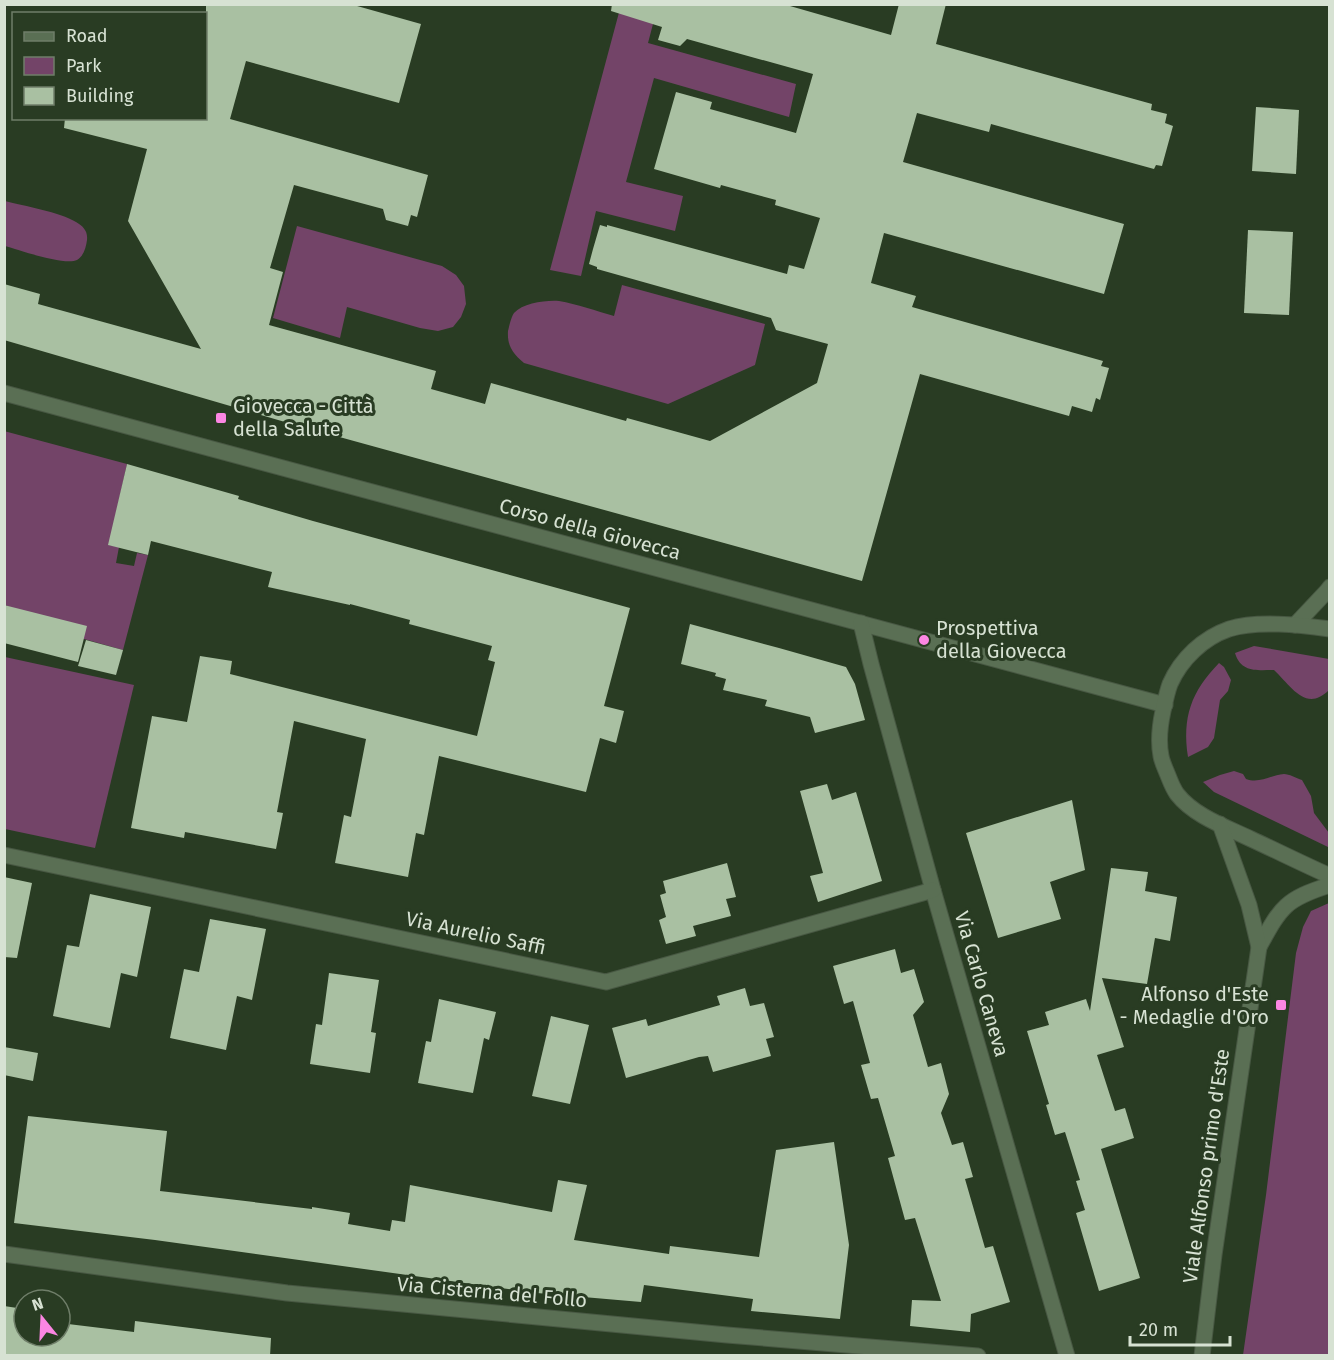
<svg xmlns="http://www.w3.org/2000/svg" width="1334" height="1360" viewBox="0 0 1334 1360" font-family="'Fira Sans',sans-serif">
<rect width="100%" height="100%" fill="#293c23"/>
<g fill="#734468">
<polygon points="621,5 658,5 648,43 796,84 789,117 654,78 626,182 683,196 675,231 596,211 581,276 550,270"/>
<path d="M5,201C24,206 60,212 76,222C83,226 88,231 87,240C86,247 84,256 77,260C65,266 19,250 5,246Z"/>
<polygon points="297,226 442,266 456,275 464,286 466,304 461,317 453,327 438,331 420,328 347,307 340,338 273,318"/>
<path d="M622,285L765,324L755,365L668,404L524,363C513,354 507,346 508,331C509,327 511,317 514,313C523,303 546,300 559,301C577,304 596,311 614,316Z"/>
<polygon points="4,431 127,464 109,545 119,547 116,563 134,566 137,553 148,555 123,650 84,639 5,605"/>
<path d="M1254,646L1329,659V690C1306,713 1291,686 1274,670C1257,670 1241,673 1235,653Z"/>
<polygon points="5,657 134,685 95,848 5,829"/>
<path d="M1219,663L1224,667L1231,680L1228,691L1220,700L1214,738L1208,747L1188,757C1182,717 1191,692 1219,663Z"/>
<path d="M1234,771L1243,774L1246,779C1260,784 1270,775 1284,774C1289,774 1296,778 1302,780L1311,796L1314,813L1329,833L1328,847L1214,792L1203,782L1220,775Z"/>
<polygon points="1329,903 1329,1355 1243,1355 1266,1195 1296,953 1303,927 1311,911"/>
</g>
<g fill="#a9c0a2">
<polygon points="206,4 350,4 421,24 399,103 246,61 230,119 428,175 417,217 411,215 408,226 386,220 383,209 294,185 270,268 283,272 269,325 436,371 431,389 485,404 491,383 626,421 627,418 710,441 817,383 828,344 776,330 771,318 597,269 597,267 589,264 593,249 600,225 607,227 607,225 787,274 789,265 804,269 820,218 775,205 776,200 721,185 720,188 654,169 676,92 712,102 710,109 796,133 813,74 687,39 680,46 658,40 662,27 611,11 612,4 783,4 891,35 899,4 946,4 936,44 1152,104 1151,110 1167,114 1165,123 1173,126 1162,166 1156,165 1154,169 991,124 989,132 917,113 903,162 1124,224 1104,294 884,233 871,283 916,296 912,307 1103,361 1101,366 1109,368 1100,400 1096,398 1092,412 1072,406 1069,416 920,374 862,581 285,422 4,340 4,284 40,294 38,304 201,349 128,221 147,149 64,128 65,118 206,118"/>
<polygon points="1256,107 1299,110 1296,174 1252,171"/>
<polygon points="1248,230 1293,232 1289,315 1244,313"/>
<polygon points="127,464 239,496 238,499 313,521 630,608 604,706 624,711 616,743 600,738 586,792 439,756 424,835 416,833 408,877 335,863 344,815 351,817 366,739 294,721 277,812 283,813 276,849 185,832 184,838 131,828 152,716 187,722 200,656 232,661 230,674 477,736 495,662 488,660 492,646 409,624 410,620 350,604 350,605 268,587 272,572 151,541 148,555 108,545"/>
<polygon points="4,605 87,626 78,662 4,643"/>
<polygon points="690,624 779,648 846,667 855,684 865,720 815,733 810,717 765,706 767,700 723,690 726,679 715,676 716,673 681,664"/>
<polygon points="86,640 123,650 116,675 78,666"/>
<polygon points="827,784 832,800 856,792 882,881 818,902 810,876 823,873 800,791"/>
<polygon points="1072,800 1085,870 1050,882 1061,919 998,938 966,833"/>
<polygon points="727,863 736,897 726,899 731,916 693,926 696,936 666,944 659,920 666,917 660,895 666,893 663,881"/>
<polygon points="1111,868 1148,872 1145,891 1177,897 1170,941 1155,938 1147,984 1102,978 1124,1047 1097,1055 1115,1111 1125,1108 1134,1138 1101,1149 1140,1278 1099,1291 1076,1213 1085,1210 1076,1181 1080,1180 1065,1132 1055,1135 1046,1105 1049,1104 1027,1031 1049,1025 1045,1012 1086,999 1090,1011"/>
<polygon points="4,877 32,883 17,958 4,957"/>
<polygon points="90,894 151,907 137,977 121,973 110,1028 53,1016 67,945 79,947"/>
<polygon points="210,919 266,929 252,1000 237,996 226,1050 170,1038 184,969 199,972"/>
<polygon points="895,949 901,973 914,969 924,1002 913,1015 928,1067 941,1063 949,1094 941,1113 952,1145 963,1142 973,1177 965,1179 985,1248 993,1246 1010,1302 971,1314 970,1332 910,1326 912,1300 941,1301 915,1218 905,1220 888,1158 895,1156 878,1098 871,1099 861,1065 870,1063 853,1001 844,1004 833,966"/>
<polygon points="329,973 379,980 371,1032 376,1033 370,1073 310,1064 316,1024 322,1025"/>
<polygon points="745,988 750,1006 764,1003 774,1037 766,1039 771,1056 713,1072 708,1056 699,1057 626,1078 612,1028 646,1019 648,1026 720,1005 717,996"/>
<polygon points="439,999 496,1012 489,1040 484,1038 473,1093 418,1083 426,1041 431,1042"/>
<polygon points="551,1016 589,1025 570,1104 532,1096"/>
<polygon points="4,1047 38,1053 33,1081 4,1075"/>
<polygon points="28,1116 167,1131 160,1191 312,1209 312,1207 350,1213 348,1224 390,1231 392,1220 405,1222 410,1185 552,1212 558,1180 587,1185 574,1240 669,1254 670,1246 759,1257 776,1150 834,1142 849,1245 840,1319 751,1311 753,1299 644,1285 641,1302 537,1293 155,1240 14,1223"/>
<polygon points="4,1306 24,1309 24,1336 60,1336 60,1313 69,1314 68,1324 134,1332 135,1321 271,1338 270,1356 4,1356"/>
</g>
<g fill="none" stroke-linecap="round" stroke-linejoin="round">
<defs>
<g id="minor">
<polyline points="4,393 1165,705"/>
<polyline points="861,623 871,664 933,890 1067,1356"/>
<polyline points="1295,625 1327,591 1330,587"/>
<path d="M1330,629C1300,625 1257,620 1229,629C1203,638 1181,659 1170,684C1167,692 1165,702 1163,711C1160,725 1158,741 1161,756C1162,762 1165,768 1167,773C1170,780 1172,787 1177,794C1194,816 1226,827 1251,839C1277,851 1303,864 1330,876"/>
<polyline points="4,855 606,982 933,890"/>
<path d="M1259,947C1281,907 1285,899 1330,885"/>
<polyline points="4,1254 287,1293 727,1335 978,1356"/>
<polyline points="1202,1356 1214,1255 1259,947 1249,905 1220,824"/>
</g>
</defs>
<use href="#minor" stroke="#485843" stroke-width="17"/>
<use href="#minor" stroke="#5a6f54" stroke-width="15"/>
</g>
<g fill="#fc86e3" stroke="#293c23" stroke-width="2">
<rect x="215" y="412" width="12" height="12" rx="3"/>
<circle cx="924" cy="640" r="6"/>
<rect x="1275" y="999" width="12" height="12" rx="3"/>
</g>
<g text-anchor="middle" stroke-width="6" stroke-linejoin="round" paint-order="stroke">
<g font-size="20" fill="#d7e2d3" stroke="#293c23" text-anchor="start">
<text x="233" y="413">Giovecca - Città<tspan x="233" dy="23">della Salute</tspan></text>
<text x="936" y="635">Prospettiva<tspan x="936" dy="23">della Giovecca</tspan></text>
<text x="1269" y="1001" text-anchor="end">Alfonso d'Este<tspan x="1269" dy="23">- Medaglie d'Oro</tspan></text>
</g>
<g font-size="20" fill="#d7e2d3" stroke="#293c23">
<text transform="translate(590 529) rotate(15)" y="7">Corso della Giovecca</text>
<text transform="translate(476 933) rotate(12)" y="7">Via Aurelio Saffi</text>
<text transform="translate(982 984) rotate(74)" y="7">Via Carlo Caneva</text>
<text transform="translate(1206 1166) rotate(-82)" y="7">Viale Alfonso primo d'Este</text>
<text transform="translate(492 1292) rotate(5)" y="7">Via Cisterna del Follo</text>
</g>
</g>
<rect width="1334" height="1360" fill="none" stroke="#d7e2d3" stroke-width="12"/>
<rect x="12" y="12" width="195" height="108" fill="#293c23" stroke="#6f7e69" stroke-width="1.5"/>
<rect x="24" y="32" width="30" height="9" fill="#5a6f54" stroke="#6f7e69" stroke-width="1.5"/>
<text x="66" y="42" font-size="18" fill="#d7e2d3">Road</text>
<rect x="24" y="57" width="30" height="18" fill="#734468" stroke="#6f7e69" stroke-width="1.5"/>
<text x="66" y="72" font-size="18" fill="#d7e2d3">Park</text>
<rect x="24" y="87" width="30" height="18" fill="#a9c0a2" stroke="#6f7e69" stroke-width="1.5"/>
<text x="66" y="102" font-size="18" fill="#d7e2d3">Building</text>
<g transform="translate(42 1318) rotate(342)"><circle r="28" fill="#293c23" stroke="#6f7e69" stroke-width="1.5"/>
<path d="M0-4.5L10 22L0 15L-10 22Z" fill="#fc86e3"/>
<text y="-9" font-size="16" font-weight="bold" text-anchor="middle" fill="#d7e2d3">N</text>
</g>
<path d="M1130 1336v9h100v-9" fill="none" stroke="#d7e2d3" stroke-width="3"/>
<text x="1139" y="1336" font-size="18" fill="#d7e2d3" stroke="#293c23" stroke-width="4.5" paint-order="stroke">20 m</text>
</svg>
